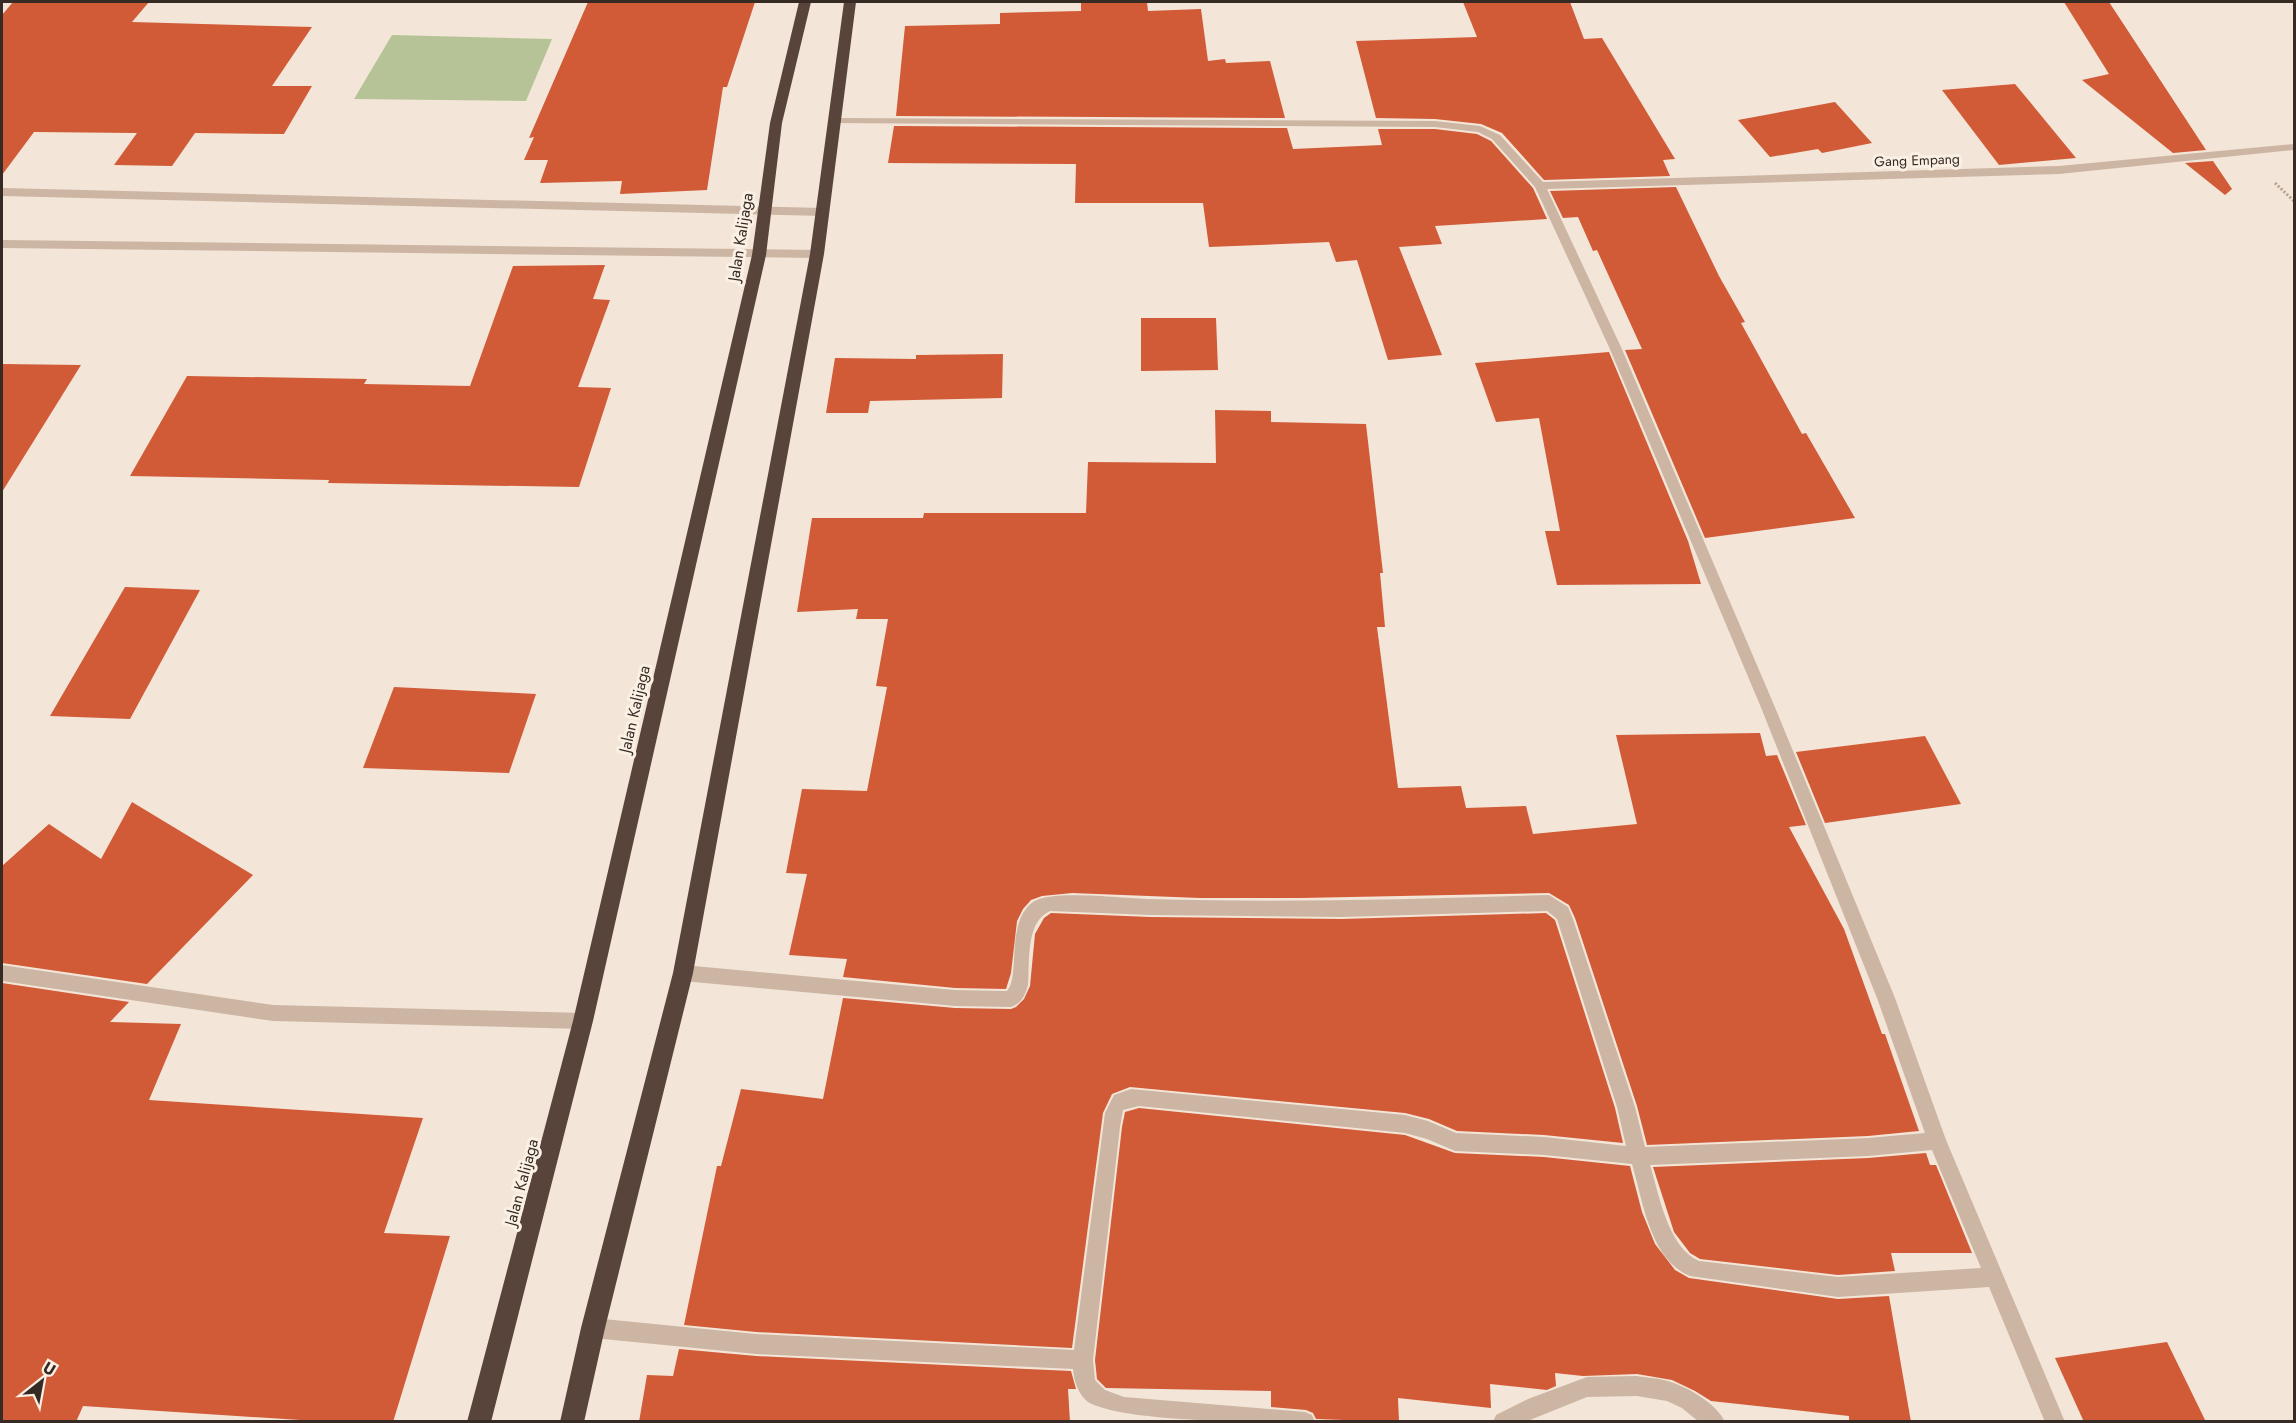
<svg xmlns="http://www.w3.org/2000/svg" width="2296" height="1423" viewBox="0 0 2296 1423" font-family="Jost,sans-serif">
<rect width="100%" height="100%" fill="#f3e5d7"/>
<polygon fill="#b5c396" points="392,35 552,39 526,101 354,99"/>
<g fill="#d15a37">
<polygon points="13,2 149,2 132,22 312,27 272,86 312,86 284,134 195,133 172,166 114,165 137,133 34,132 2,175 2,15"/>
<polygon points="588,2 755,2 727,87 723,87 707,190 620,194 622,181 540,183 548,160 524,160 534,137 529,138"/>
<polygon points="1081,2 1147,2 1148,11 1201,9 1208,61 1225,59 1226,63 1270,61 1285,118 896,116 905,26 1000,24 1000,13 1081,11"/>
<polygon points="1463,2 1570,2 1584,39 1602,38 1675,159 1663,160 1670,176 1544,180 1502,133 1481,124 1435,119 1376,118 1356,41 1477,37"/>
<polygon points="2064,2 2109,2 2206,150 2173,153 2082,80 2109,74"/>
<polygon points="2015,84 2030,102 2076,158 1999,165 1942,90"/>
<polygon points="1835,102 1872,143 1822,153 1818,149 1770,157 1738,120"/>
<polygon points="894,126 1287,128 1293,149 1382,145 1378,129 1435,129 1477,134 1491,141 1533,188 1547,219 1435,226 1442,244 1399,247 1442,355 1388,360 1357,260 1336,262 1329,242 1209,247 1203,203 1075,203 1076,164 888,163"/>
<polygon points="2213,161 2232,189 2225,195 2185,163"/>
<polygon points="1676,187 1719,276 1745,322 1741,323 1802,434 1806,433 1855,518 1705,538 1625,350 1642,349 1597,250 1593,251 1578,217 1563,218 1550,191"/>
<polygon points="605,265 593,299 610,300 578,387 611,388 579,487 328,483 329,480 130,476 187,376 367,379 364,384 470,386 513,266"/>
<polygon points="1141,318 1216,318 1218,370 1141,371"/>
<polygon points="1609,352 1688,541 1701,584 1557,585 1545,531 1560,531 1539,418 1496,422 1475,363"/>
<polygon points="1003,354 1002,398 870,401 868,413 826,413 835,358 916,359 916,355"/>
<polygon points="2,364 81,365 2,492"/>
<polygon points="1215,410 1271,411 1271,422 1366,424 1383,573 1380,573 1385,627 1377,627 1398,788 1461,786 1466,808 1526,806 1533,834 1637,824 1616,735 1760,733 1766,756 1777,755 1806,825 1789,827 1844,929 1882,1034 1885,1034 1919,1131 1868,1136 1647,1145 1637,1106 1575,918 1569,905 1549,893 1300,898 1200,898 1072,893 1042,896 1031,900 1023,909 1017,921 1011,973 1006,989 955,988 843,977 847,959 789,955 807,874 786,873 802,789 867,791 887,687 876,686 888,619 856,619 858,609 797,612 812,518 923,518 924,513 1086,513 1088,462 1216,463"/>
<polygon points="125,587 200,590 130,719 50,716"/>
<polygon points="394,687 536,694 509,773 363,768"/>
<polygon points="1925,736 1961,804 1825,823 1796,752"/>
<polygon points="132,802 253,875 147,984 2,963 2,866 49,824 101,859"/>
<polygon points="1051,913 1150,917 1342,919 1546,913 1555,920 1615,1108 1623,1143 1544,1135 1457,1131 1429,1119 1405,1113 1130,1087 1112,1094 1103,1113 1072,1348 756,1332 684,1325 717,1166 721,1166 741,1089 823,1099 843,998 955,1008 1011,1009 1016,1007 1024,999 1030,986 1035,934 1044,918"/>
<polygon points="2,983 129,1002 110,1022 181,1024 149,1100 423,1118 384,1233 450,1236 393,1422 331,1422 83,1406 76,1422 2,1422"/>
<polygon points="1139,1108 1405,1135 1455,1153 1544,1157 1630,1166 1642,1212 1655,1244 1675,1270 1689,1278 1838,1299 1889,1296 1911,1422 1849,1422 1849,1416 1711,1401 1695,1391 1672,1380 1637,1374 1583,1376 1555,1373 1556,1386 1547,1390 1490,1384 1491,1408 1398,1398 1399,1422 1316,1419 1313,1413 1306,1410 1271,1407 1271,1391 1106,1388 1097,1379 1095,1360 1122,1127 1125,1112"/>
<polygon points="1926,1153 1930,1165 1936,1165 1972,1253 1891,1253 1895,1271 1838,1275 1700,1259 1690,1253 1674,1232 1653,1167 1868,1158"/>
<polygon points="2167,1342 2206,1422 2084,1422 2055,1358"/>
<polygon points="679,1349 756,1356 1071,1371 1076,1389 1068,1389 1070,1422 639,1422 647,1375 673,1376"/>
</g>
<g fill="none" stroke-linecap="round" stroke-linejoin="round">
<polyline stroke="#b89e8c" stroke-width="3" stroke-dasharray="2 2" stroke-linecap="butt" points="2275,183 2294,201"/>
<g fill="#ccb5a2" fill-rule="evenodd">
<path d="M835,118L1435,121L1480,126L1500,135L1543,182L2059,166L2294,144V150L2059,174L1547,189L1621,347L1774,705L1895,998L1946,1140L2065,1422H2045L1989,1287L1838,1297L1690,1276C1650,1260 1643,1201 1632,1164L1544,1155L1455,1151L1427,1139L1405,1133L1139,1106L1123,1110L1120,1127L1093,1360L1095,1380L1105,1390L1124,1397L1305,1412L1312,1415L1315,1422C1265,1422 1125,1423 1088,1402C1078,1394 1074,1381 1073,1369L756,1354L593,1338L586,1335L583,1328L586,1321L593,1318L756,1334L1074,1350L1105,1113L1114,1095L1131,1089L1405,1115L1428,1121L1456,1133L1544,1137L1626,1146L1617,1107L1557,919L1547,911L1342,917L1150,915L1050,911C1025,922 1030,963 1028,985C1025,995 1022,1003 1011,1007L955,1006L683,981L677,979L675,973L677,967L683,965L955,990L1007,991C1021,976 1005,922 1033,902C1052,889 1125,899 1150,899C1283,903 1416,899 1549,895L1568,907L1573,919L1635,1107L1645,1147L1868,1138L1925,1133L1877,998L1760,705L1609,347L1535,187L1492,139L1478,132L1435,127L831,123V119ZM1932,1150L1981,1268L1838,1277L1699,1261C1668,1248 1659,1194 1650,1165L1868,1156Z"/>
<polygon points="2,188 823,208 829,212 823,216 2,196"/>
<polygon points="2,240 817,250 823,254 817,258 2,248"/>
<polygon points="2,965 273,1005 583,1013 589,1015 592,1021 589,1027 583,1029 273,1021 2,981"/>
<path d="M1637,1376C1648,1378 1660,1378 1671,1382C1689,1388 1717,1404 1725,1422H1699L1682,1408L1667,1401L1637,1396L1587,1397L1525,1422H1493L1496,1415L1528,1399L1587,1377Z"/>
</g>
<g fill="#58443b" fill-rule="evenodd">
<polygon points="799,2 811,2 782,123 766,255 593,1021 491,1422 467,1422 573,1021 752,255 770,123"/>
<polygon points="844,2 856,2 824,254 693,973 605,1328 584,1422 560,1422 581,1328 673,973 810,254"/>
</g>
</g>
<g text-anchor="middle" stroke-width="6" stroke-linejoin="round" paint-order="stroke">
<g font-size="14" fill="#362a25" stroke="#fbf0e4">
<text transform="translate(1917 160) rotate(-2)" y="5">Gang Empang</text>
</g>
<g font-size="16" fill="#362a25" stroke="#fbf0e4">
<text transform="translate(740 237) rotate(-81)" y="6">Jalan Kalijaga</text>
<text transform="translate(634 709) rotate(-77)" y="6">Jalan Kalijaga</text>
<text transform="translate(521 1182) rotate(-75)" y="6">Jalan Kalijaga</text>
</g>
</g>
<rect width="2296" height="1423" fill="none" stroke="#362a25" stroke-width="6"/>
<g transform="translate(42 1381) rotate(31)" stroke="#fbf0e4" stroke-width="4.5" paint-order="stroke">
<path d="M0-4.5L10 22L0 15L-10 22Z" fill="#362a25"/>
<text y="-9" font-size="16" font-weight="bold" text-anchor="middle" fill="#362a25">U</text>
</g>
</svg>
